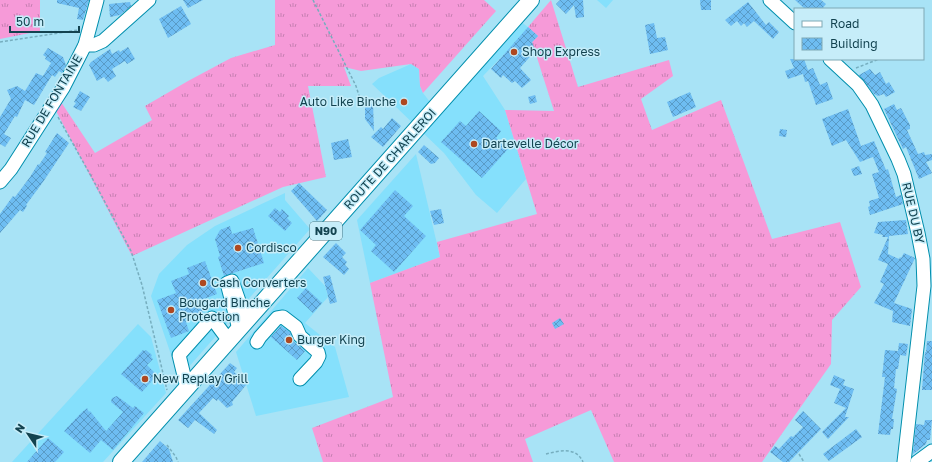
<svg xmlns="http://www.w3.org/2000/svg" width="932" height="462" viewBox="0 0 932 462" font-family="'Golos Text',sans-serif">
<defs>
<pattern id="grass-tufts" width="24" height="20" patternUnits="userSpaceOnUse"><rect width="24" height="20" fill="#f69ad8"/><path d="M3 7l-1-3M5 7V3M7 7l1-3M15 17l-1-3M17 17v-4M19 17l1-3" fill="none" stroke="#c67fb2"/></pattern>
<pattern id="building-cross-hatch" width="8" height="8" patternUnits="userSpaceOnUse"><rect width="8" height="8" fill="#6ebdf2"/><path d="M0 0l8 8M0 8l8-8" fill="none" stroke="#599bc6"/></pattern>
</defs>
<rect width="100%" height="100%" fill="#a8e3f6"/>
<g fill="#85e0fc">
<polygon points="597,0 613,0 606,8"/>
<polygon points="514,16 539,36 515,62 505,53 483,76 505,110 526,179 497,213 476,195 444,153 372,84 379,78 411,64 419,69 420,86 423,93 430,102"/>
<polygon points="416,154 440,257 370,283 357,220"/>
<polygon points="285,193 285,200 310,229 179,378 151,296 159,274 187,245 215,226"/>
<polygon points="308,268 325,286 328,297 305,323 335,347 349,397 256,416 236,352"/>
<polygon points="138,324 151,337 166,393 103,462 12,462"/>
</g>
<g fill="url(#grass-tufts)">
<polygon points="0,0 40,0 40,31 0,39"/>
<polygon points="275,0 484,0 496,11 423,93 420,86 419,69 411,64 361,71 344,67 351,86 308,86 326,177 283,187 132,256 54,107 59,99 95,153 152,120 145,106 188,81 231,58 275,45"/>
<polygon points="551,0 578,87 669,60 673,76 641,99 652,130 721,100 772,239 840,222 861,287 832,320 831,364 762,462 614,462 591,410 525,439 533,462 323,462 312,428 393,397 370,283 440,257 437,242 537,214 505,110 554,111 532,42 538,36 528,27"/>
</g>
<g fill="url(#building-cross-hatch)">
<polygon points="57,0 89,0 83,20 77,19 79,8 57,3"/>
<polygon points="183,0 203,0 188,8"/>
<polygon points="560,0 583,0 584,17 576,18 574,5 566,14 556,4"/>
<polygon points="700,0 711,0 711,10 701,10"/>
<polygon points="795,0 821,0 826,4 822,9 805,9"/>
<polygon points="130,2 131,6 120,15 110,17 109,4"/>
<polygon points="748,2 766,25 769,22 779,32 773,39 754,21 747,27 744,23 741,26 737,21 731,26 725,20"/>
<polygon points="181,6 191,24 168,38 159,19"/>
<polygon points="654,23 657,38 665,37 668,50 650,54 645,25"/>
<polygon points="528,27 538,36 532,42 535,51 520,68 531,80 522,88 515,81 512,83 503,75 501,78 491,69"/>
<polygon points="128,47 135,59 127,64 125,61 112,69 116,76 108,82 104,77 97,81 89,65 91,62 110,49 112,54 119,50 120,52"/>
<polygon points="48,48 63,57 66,65 62,73 59,71 55,77 52,75 34,105 25,100 17,117 15,116 4,134 11,138 5,147 0,144 0,117 11,99 7,90 17,86 25,91 36,73 43,76 51,63 45,59 46,57 43,55"/>
<polygon points="790,59 804,59 808,70 813,68 820,85 827,82 833,99 816,105 808,81 805,82 803,74 788,79 785,71 794,68"/>
<polygon points="870,69 875,75 880,72 886,84 889,82 895,92 886,97 884,94 878,96 874,94 859,75"/>
<polygon points="80,91 90,97 81,111 73,107 76,103 74,102"/>
<polygon points="690,92 696,107 673,117 667,102"/>
<polygon points="535,95 537,102 530,104 528,97"/>
<polygon points="365,104 373,104 374,131 365,119"/>
<polygon points="894,104 897,110 901,108 910,125 910,129 907,130 918,154 924,152 925,155 932,154 932,160 926,162 932,173 919,179 906,147 903,149 884,109"/>
<polygon points="848,109 861,146 874,141 886,170 888,169 896,197 901,195 903,204 870,215 868,207 870,206 869,201 879,198 872,174 879,172 873,157 860,162 846,140 832,146 822,119"/>
<polygon points="479,111 501,131 496,138 508,149 482,178 441,142 460,121 466,126"/>
<polygon points="392,118 401,126 383,147 371,137 381,127 383,129"/>
<polygon points="780,129 787,130 786,137 779,136"/>
<polygon points="57,133 69,143 43,182 26,205 27,206 23,212 20,210 0,233 0,214 13,196 15,197 30,177 38,164 39,165 47,153 45,152"/>
<polygon points="348,139 352,157 334,160 331,143"/>
<polygon points="424,145 439,158 435,163 431,164 418,152"/>
<polygon points="859,166 862,174 854,176 851,169"/>
<polygon points="299,183 327,210 317,221 291,191"/>
<polygon points="395,190 413,206 404,216 426,236 394,272 371,251 376,245 360,230"/>
<polygon points="275,208 280,212 282,209 289,216 287,218 292,223 285,231 268,216"/>
<polygon points="441,209 444,223 434,225 430,211"/>
<polygon points="906,220 908,234 889,236 888,254 899,259 900,257 901,258 904,253 915,258 894,303 912,309 910,326 892,322 893,311 874,303 884,284 880,282 888,264 878,260 888,237 882,237 883,235 874,233 878,222"/>
<polygon points="230,226 232,234 253,228 264,263 224,276 218,257 220,256 215,239 220,230"/>
<polygon points="336,243 346,253 342,257 347,262 345,265 349,269 344,275 323,257"/>
<polygon points="205,261 217,294 199,301 203,313 185,319 189,331 171,338 157,300 176,293 171,281 189,274 187,268"/>
<polygon points="330,275 337,302 330,304 323,277"/>
<polygon points="306,288 322,303 313,313 297,298"/>
<polygon points="560,318 564,324 555,329 552,323"/>
<polygon points="281,326 290,332 294,342 305,351 297,360 271,337"/>
<polygon points="927,341 932,341 932,390 922,390 925,352 926,352"/>
<polygon points="899,343 908,344 906,356 900,355 898,369 896,369 894,388 897,389 892,419 894,419 893,429 891,429 890,435 878,434 885,377 882,377 885,350 898,351"/>
<polygon points="143,350 145,351 146,350 152,355 151,357 153,359 147,365 157,375 142,392 121,374"/>
<polygon points="230,363 237,368 234,372 240,377 239,379 246,385 232,402 233,405 227,408 218,399 217,401 213,398 199,413 217,430 214,434 195,420 188,428 178,420"/>
<polygon points="834,375 845,380 843,385 854,389 845,417 849,417 828,439 822,432 846,408 834,403 840,389 830,385"/>
<polygon points="117,396 133,408 135,406 144,413 113,450 101,440 90,453 64,431 81,413 87,408 89,412 90,411 106,431 123,412 111,402 112,398"/>
<polygon points="803,411 821,429 789,462 783,462 770,452 775,446 779,449 791,436 793,437 803,427 795,420"/>
<polygon points="925,420 932,420 930,440 927,440 926,444 913,454 916,424 924,425"/>
<polygon points="856,429 862,437 829,461 823,454"/>
<polygon points="48,438 64,452 55,462 27,462"/>
<polygon points="160,441 169,449 173,462 142,462"/>
</g>
<g fill="none" stroke-linecap="round" stroke-linejoin="round">
<defs>
<g id="minor">
<polyline points="770,0 795,23"/>
<polyline points="85,45 94,45 103,41 149,0"/>
<polyline points="830,59 858,85 872,105 898,159 904,174 918,233 923,259 924,286 904,462"/>
<polyline points="0,182 11,169 63,88 85,45 97,0"/>
<polyline points="239,329 227,283 232,281 246,321"/>
<polyline points="257,342 260,337 277,318 283,317 296,327 300,336 318,352 319,356 316,362 300,379"/>
<polyline points="187,388 179,355 212,318 229,341"/>
<polyline points="917,462 932,451"/>
</g>
<polyline id="major" points="121,462 531,0"/>
</defs>
<use href="#minor" stroke="#018fad" stroke-width="15"/>
<use href="#major" stroke="#018fad" stroke-width="18"/>
<g stroke="#76aebf" stroke-width="1.5" stroke-dasharray="3 2" stroke-linecap="butt">
<polyline points="313,0 356,86 362,105"/>
<polyline points="0,42 78,30"/>
<polyline points="856,68 879,59"/>
<polyline points="58,117 91,176 131,251 142,285 167,390"/>
<polyline points="167,445 176,457 178,462"/>
<path d="M546,454C559,451 576,446 583,462"/>
<polyline points="799,454 804,462"/>
</g>
<use href="#minor" stroke="#fff" stroke-width="13"/>
<use href="#major" stroke="#fff" stroke-width="16"/>
</g>
<g fill="#ae4821" stroke="#c6edf9" stroke-width="1.5">
<circle cx="514" cy="52" r="4"/>
<circle cx="404" cy="102" r="4"/>
<circle cx="474" cy="144" r="4"/>
<circle cx="238" cy="248" r="4"/>
<circle cx="203" cy="283" r="4"/>
<circle cx="171" cy="310" r="4"/>
<circle cx="289" cy="340" r="4"/>
<circle cx="145" cy="379" r="4"/>
</g>
<g text-anchor="middle" stroke-width="3" stroke-linejoin="round" paint-order="stroke">
<rect fill="#c6edf9" stroke="#497683" stroke-width="1" x="310" y="222" width="32" height="18" rx="3"/>
<g font-size="11" font-weight="bold" fill="#134350">
<text x="326" y="235">N90</text>
</g>
<g font-size="12" fill="#134350" stroke="#c6edf9" text-anchor="start">
<text x="522" y="56">Shop Express</text>
<text x="396" y="106" text-anchor="end">Auto Like Binche</text>
<text x="482" y="148">Dartevelle Décor</text>
<text x="246" y="252">Cordisco</text>
<text x="211" y="287">Cash Converters</text>
<text x="179" y="307">Bougard Binche<tspan x="179" dy="14">Protection</tspan></text>
<text x="297" y="344">Burger King</text>
<text x="153" y="383">New Replay Grill</text>
</g>
<g font-size="12" fill="#134350" stroke="#c6edf9">
<text transform="translate(52 101) rotate(-59)" y="4">RUE DE FONTAINE</text>
<text transform="translate(390 159) rotate(-48)" y="4">ROUTE DE CHARLEROI</text>
<text transform="translate(913 213) rotate(77)" y="4">RUE DU BY</text>
</g>
</g>
<rect x="794" y="8" width="130" height="52" fill="#c6edf9" stroke="#7ea9b5"/>
<rect x="802" y="21" width="20" height="6" fill="#ffffff" stroke="#7ea9b5"/>
<text x="830" y="28" font-size="12" fill="#134350">Road</text>
<rect x="802" y="38" width="20" height="12" fill="url(#building-cross-hatch)" stroke="#7ea9b5"/>
<text x="830" y="48" font-size="12" fill="#134350">Building</text>
<g transform="translate(28 434) rotate(305)" stroke="#c6edf9" stroke-width="3" paint-order="stroke">
<path d="M0-3L7 15L0 10L-7 15Z" fill="#134350"/>
<text y="-6" font-size="11" font-weight="bold" text-anchor="middle" fill="#134350">N</text>
</g>
<path d="M10 26v6h69v-6" fill="none" stroke="#134350" stroke-width="2"/>
<text x="16" y="26" font-size="12" fill="#134350" stroke="#c6edf9" stroke-width="3" paint-order="stroke">50 m</text>
</svg>
